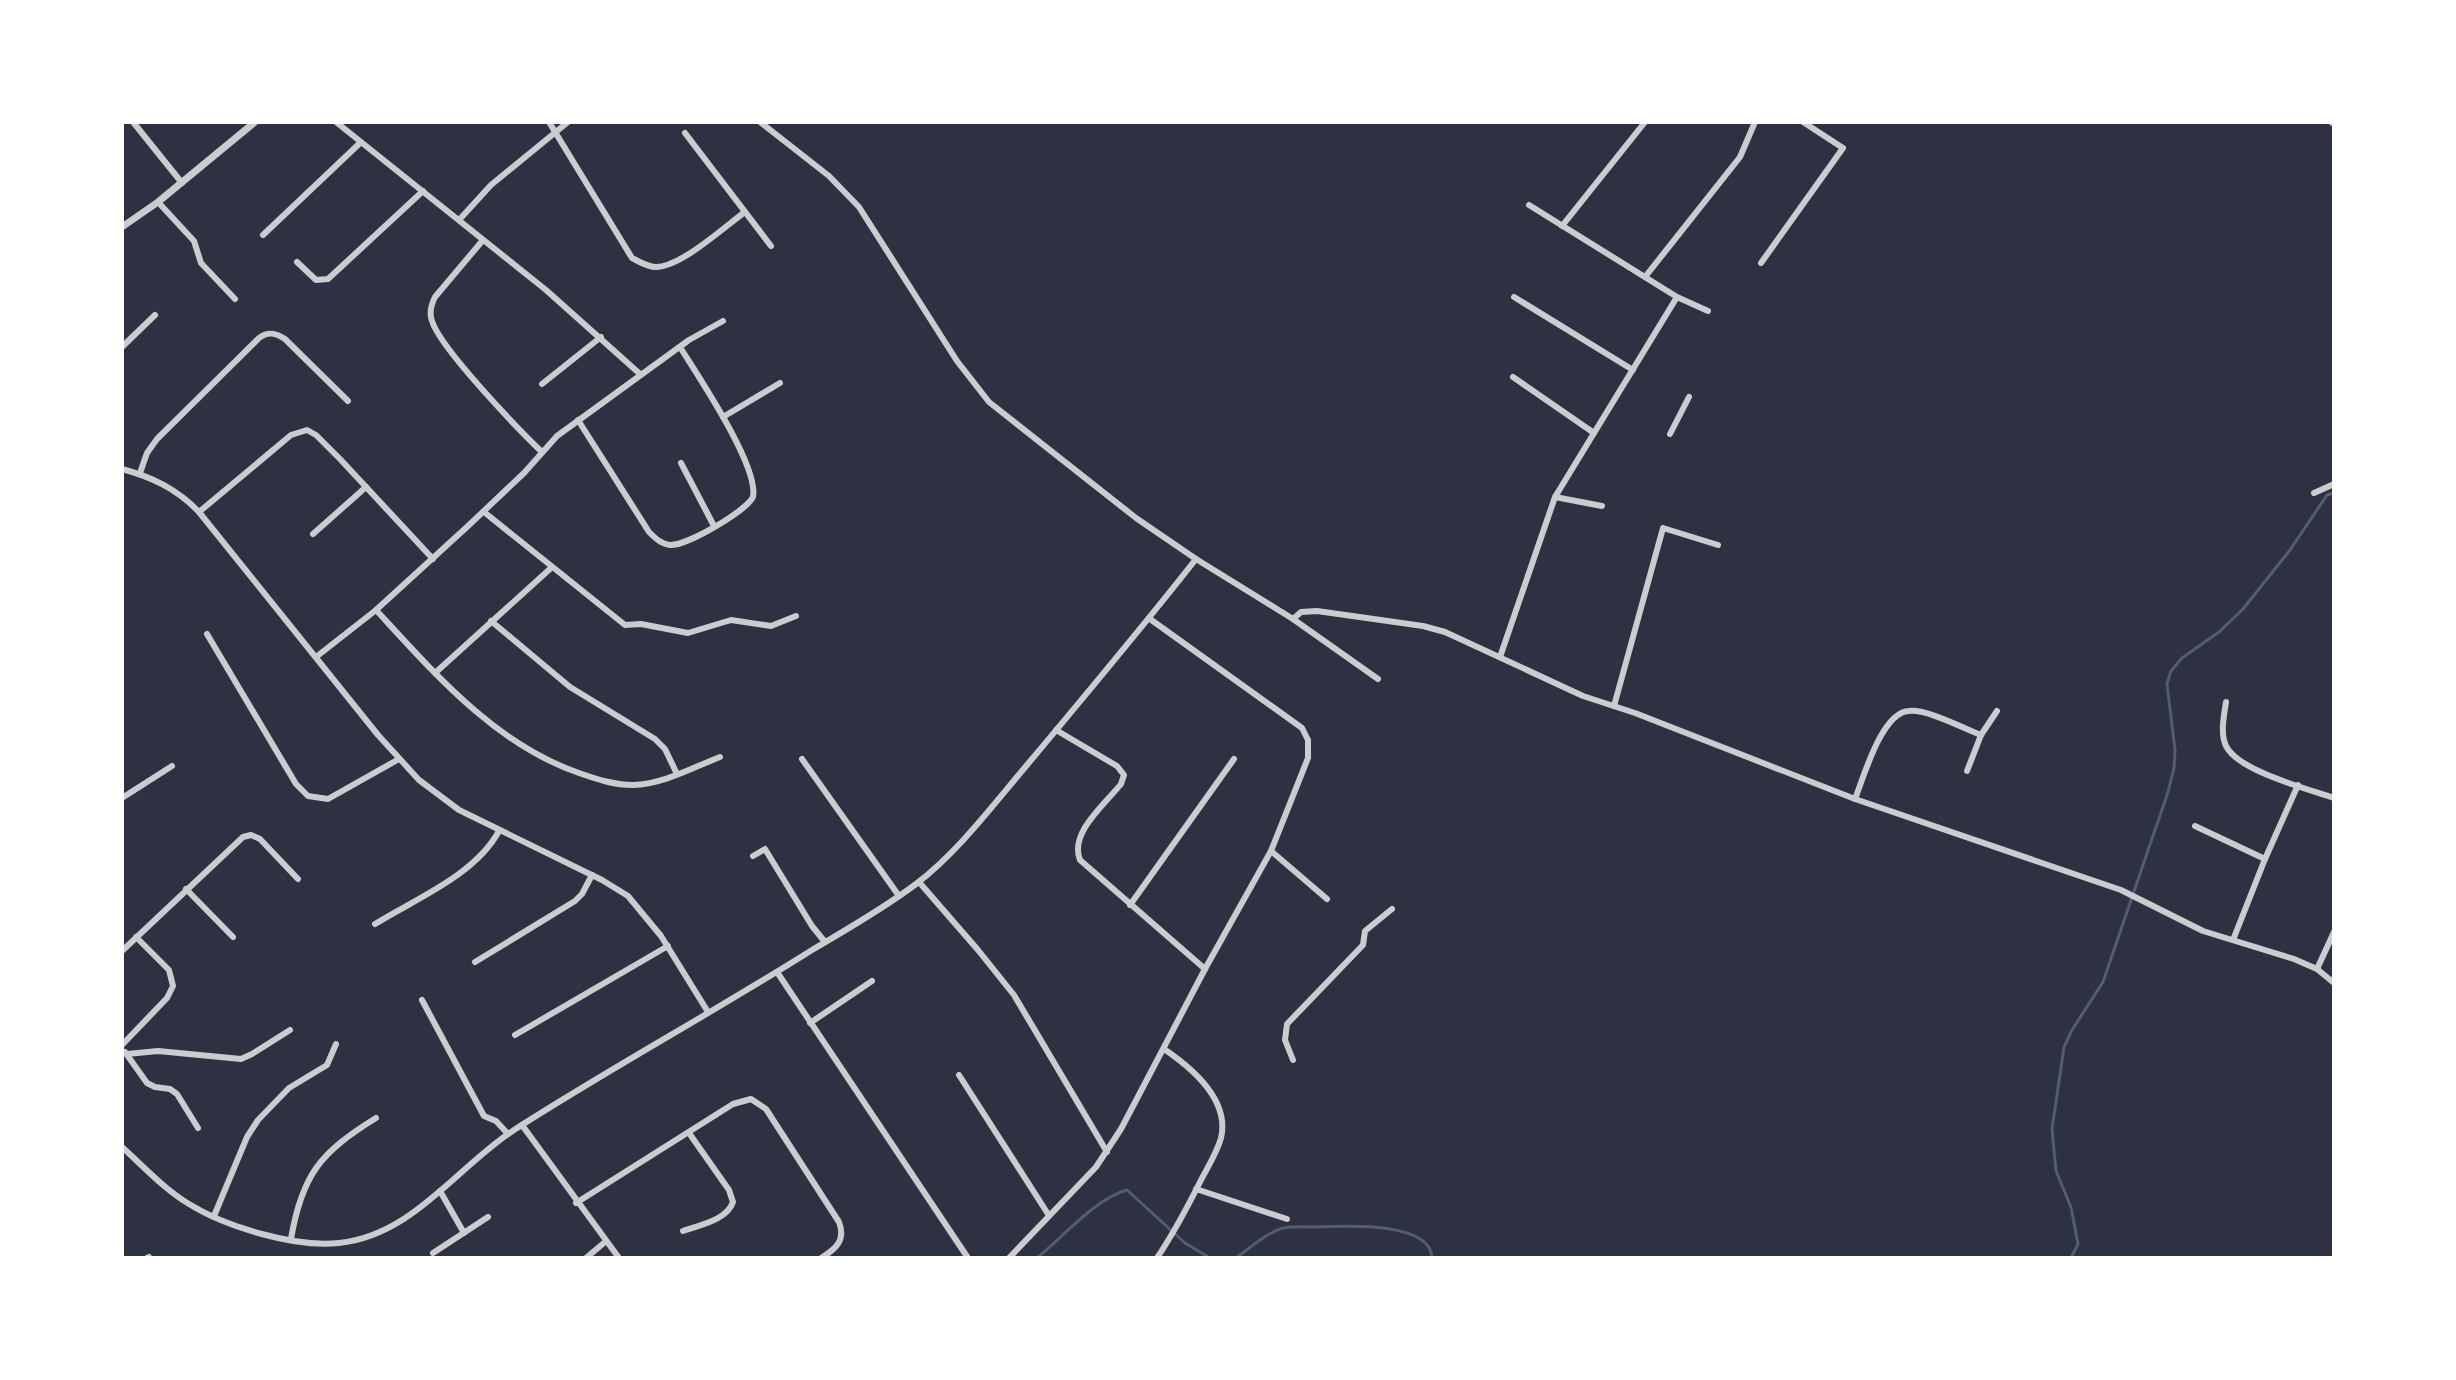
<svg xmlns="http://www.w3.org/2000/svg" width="2456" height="1380" viewBox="0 0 2456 1380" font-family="'Source Serif 4',serif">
<rect width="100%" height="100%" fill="#2d3142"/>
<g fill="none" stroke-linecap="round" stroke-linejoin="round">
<g stroke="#4f5d75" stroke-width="3">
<path d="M1037,1258C1062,1238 1096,1198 1127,1190L1185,1243L1210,1258"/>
<path d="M1236,1258C1250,1248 1266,1233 1283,1228C1293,1226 1305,1227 1315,1227C1341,1226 1431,1220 1432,1258"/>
<polyline points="2071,1258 2078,1244 2071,1207 2056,1171 2052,1129 2064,1047 2072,1030 2103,982 2168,792 2174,768 2175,750 2167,684 2171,671 2182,658 2219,632 2243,609 2290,550 2327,495 2334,493"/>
</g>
<g stroke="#caccd0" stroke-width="6">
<polyline points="133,122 182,183"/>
<polyline points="336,122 546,290 640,374"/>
<path d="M549,122L632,258C640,262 647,267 656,267C681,267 724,227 745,212"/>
<polyline points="760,122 829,176 859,207 957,361 989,402 1136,518 1196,559 1293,619 1378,679"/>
<polyline points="2331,122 2334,124"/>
<polyline points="685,133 771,246"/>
<polyline points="158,202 194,241 201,263 235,299"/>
<polyline points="1529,205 1677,297 1708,311"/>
<polyline points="459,220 491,185 568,122"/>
<polyline points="1562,226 1645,122"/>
<polyline points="263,235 360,143"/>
<path d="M483,240L435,297C431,305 429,313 432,321C440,348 519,430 542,452"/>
<polyline points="297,262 316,280 328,279 423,191"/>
<polyline points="1761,263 1843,148 1803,122"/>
<polyline points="1645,277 1740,157 1755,122"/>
<polyline points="1514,297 1633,370"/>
<polyline points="122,347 155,315"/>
<polyline points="1513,377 1594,433"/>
<polyline points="542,384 601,337"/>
<polyline points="723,417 780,383"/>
<path d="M578,420L649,532C655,538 661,544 670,545C687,546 746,511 753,497C759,466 698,376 680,347"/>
<polyline points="1670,434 1689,397"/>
<polyline points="681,463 714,526"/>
<path d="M122,469C152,477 177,489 199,512L378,735L419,780L459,810L602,880L628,896L661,936L708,1012"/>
<path d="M140,473L147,453L157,439L259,338C268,331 276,333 285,339L348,401"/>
<polyline points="2314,493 2334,484"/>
<polyline points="1555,497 1602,506"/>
<polyline points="199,512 291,435 307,430 316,435 340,459 433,559"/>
<polyline points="484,512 625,625 641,624 688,633 731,620 771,626 796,616"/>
<polyline points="313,534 366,487"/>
<path d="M376,610C435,674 495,744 579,773C596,779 614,785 633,785C663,784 692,768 720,757"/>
<polyline points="1293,619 1301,612 1317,611 1423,626 1445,632 1583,696 1635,713 1855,799 2121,890 2203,931 2294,959 2317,969 2334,983"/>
<polyline points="491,621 570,687 655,739 665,749 677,774"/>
<polyline points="207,634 296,784 308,796 328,799 399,759"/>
<polyline points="316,657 376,610 468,526 524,473 557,436 689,340 723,321"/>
<polyline points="1500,657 1555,497 1677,297"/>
<polyline points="435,673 551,568"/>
<path d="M2226,702C2224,716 2220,733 2226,746C2238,771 2308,789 2334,798"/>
<polyline points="1614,706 1663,528 1718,545"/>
<path d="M1056,730L1117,766L1124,775L1121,784C1105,804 1069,833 1080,860L1205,969"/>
<polyline points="802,759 899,896"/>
<polyline points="1967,771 1981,735 1997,711"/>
<polyline points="122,798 172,766"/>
<path d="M1855,799C1864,776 1882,712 1909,711C1927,709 1963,728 1981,735"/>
<polyline points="2195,826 2265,859"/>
<polyline points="1271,851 1327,899"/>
<polyline points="753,856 765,849 812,926 825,942"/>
<polyline points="919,882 978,950 1014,995 1107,1152"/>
<polyline points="186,889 233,937"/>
<polyline points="1130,905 1234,759"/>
<path d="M375,924C417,898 475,875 499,831"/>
<polyline points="2233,940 2265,859 2298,785"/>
<polyline points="122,951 243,837 251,835 260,839 298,879"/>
<polyline points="475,962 575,901 582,894 592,875"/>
<polyline points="2317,969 2334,932"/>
<polyline points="777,972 968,1258"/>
<polyline points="422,1000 484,1116 496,1121 508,1134"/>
<polyline points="810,1023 872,981"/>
<polyline points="515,1035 668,946"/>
<polyline points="122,1045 167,998 173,986 169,970 136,937"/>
<polyline points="125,1052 147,1083 155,1087 170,1089 177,1094 198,1128"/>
<polyline points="127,1054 158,1051 241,1059 252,1054 290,1030"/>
<polyline points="1293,1060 1285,1040 1287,1024 1363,945 1365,931 1392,909"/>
<polyline points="959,1075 1048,1214"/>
<polyline points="522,1125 619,1258"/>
<path d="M122,1147C143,1166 164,1189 189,1204C226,1227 296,1248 339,1243C412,1236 457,1167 514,1130C612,1067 714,1012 812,950C847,929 883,909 916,884C958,852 993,805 1027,765C1084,697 1141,629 1196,559"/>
<polyline points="1196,1189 1287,1219"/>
<polyline points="440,1191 464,1233"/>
<path d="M576,1203L733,1104L751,1099L766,1109L839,1222C846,1240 836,1249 821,1258"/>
<polyline points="214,1216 247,1137 258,1120 289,1088 327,1065 336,1044"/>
<path d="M683,1231C700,1225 727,1220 733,1202L729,1190L689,1133"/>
<path d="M291,1239C302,1174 321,1152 376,1118"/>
<polyline points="433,1253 488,1217"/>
<polyline points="147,1258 149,1257"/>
<polyline points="586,1258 605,1242"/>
<polyline points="1009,1258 1096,1167 1121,1129 1205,969 1271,851 1308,758 1308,740 1302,728 1150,619"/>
<path d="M1157,1258C1173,1234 1187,1208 1200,1182C1207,1168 1217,1153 1221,1138C1230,1100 1192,1068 1164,1049"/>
</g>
<polyline stroke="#caccd0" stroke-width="7" points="122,227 158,202 255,122"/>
</g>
<rect width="2456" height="1380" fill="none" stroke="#ffffff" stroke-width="248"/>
</svg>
